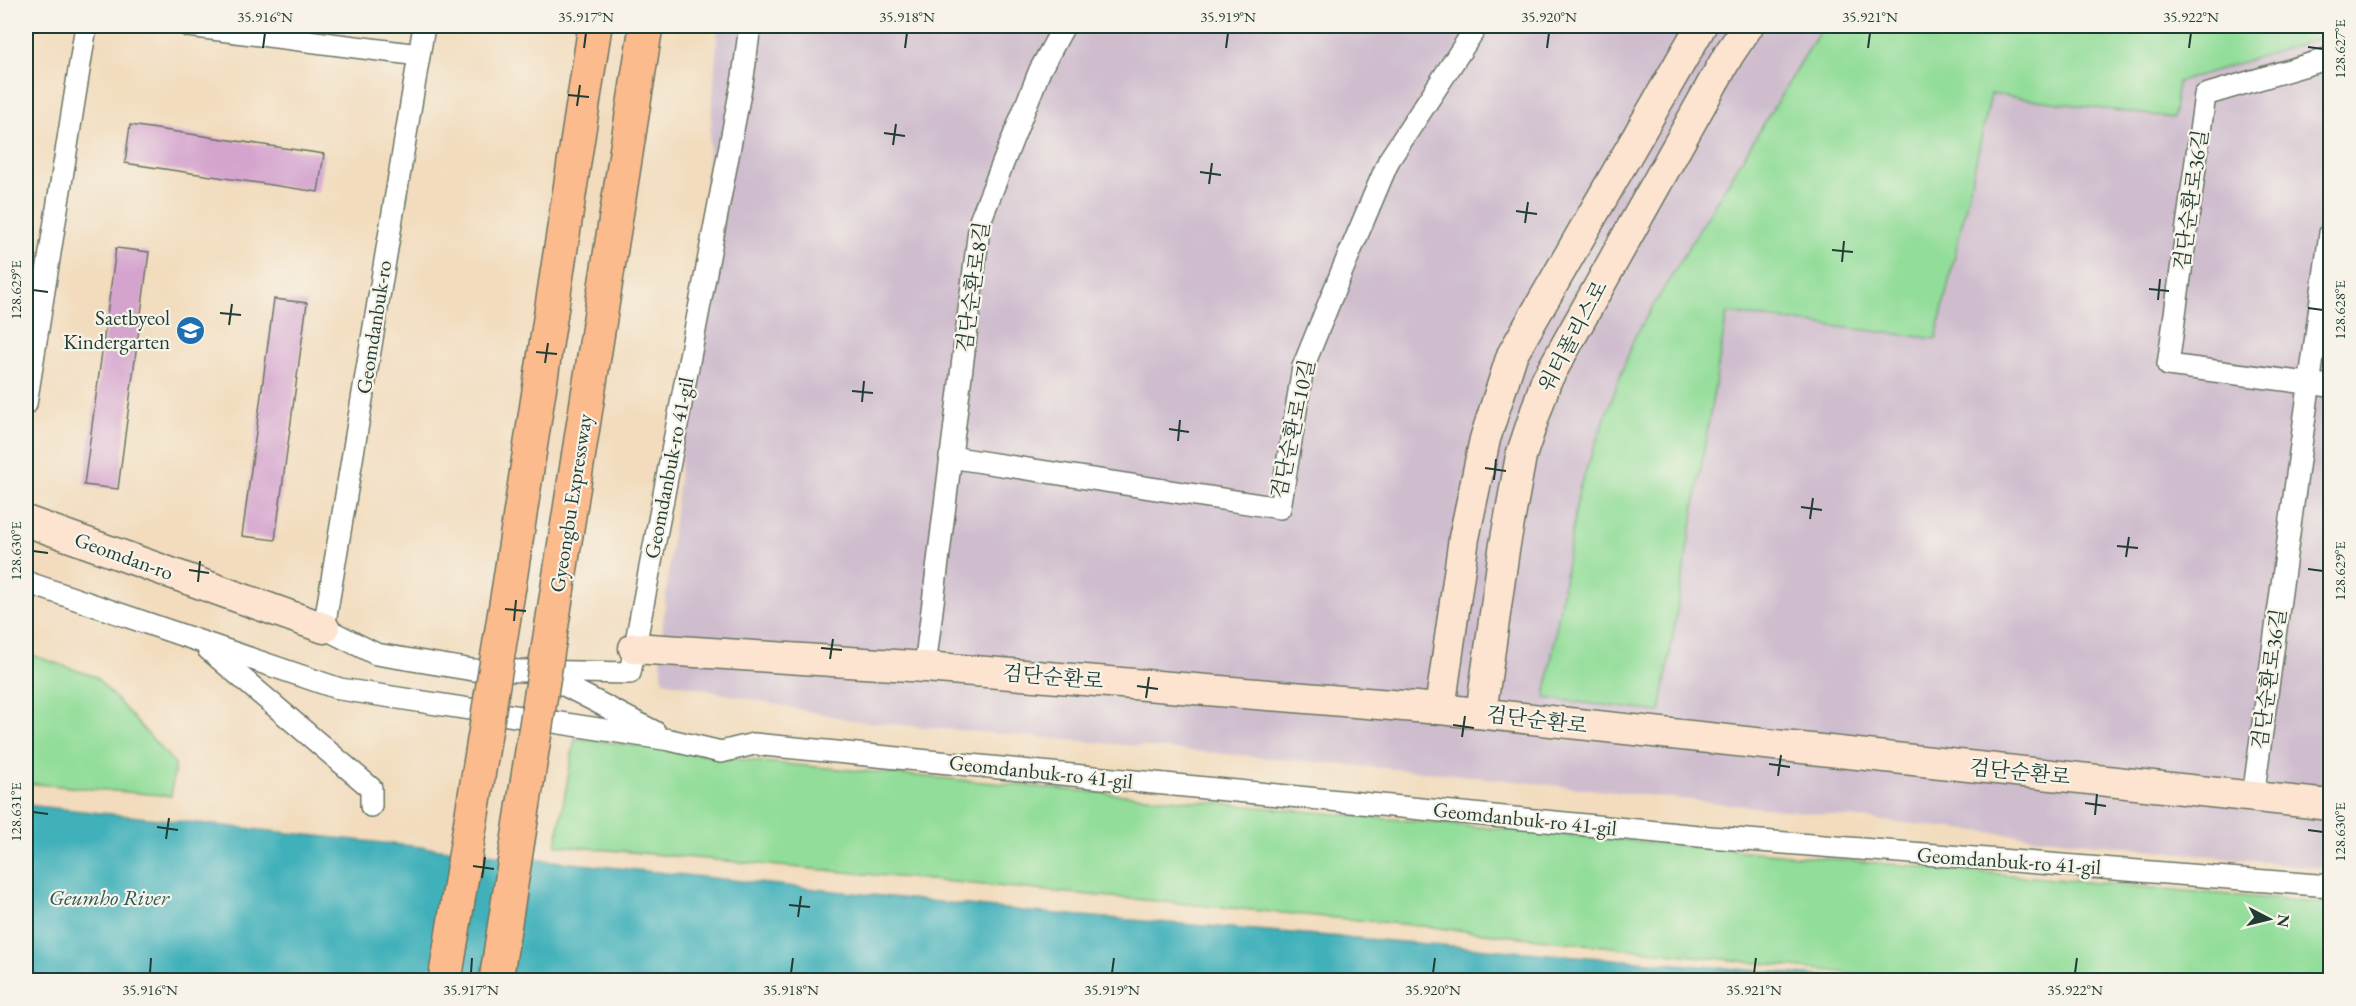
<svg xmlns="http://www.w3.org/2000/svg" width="2356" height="1006" viewBox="0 0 2356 1006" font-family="'EB Garamond','Noto Serif KR',serif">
<rect width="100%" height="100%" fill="#f7f3e8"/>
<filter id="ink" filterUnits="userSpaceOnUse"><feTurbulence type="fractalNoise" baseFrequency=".0167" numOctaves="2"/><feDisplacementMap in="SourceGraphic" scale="12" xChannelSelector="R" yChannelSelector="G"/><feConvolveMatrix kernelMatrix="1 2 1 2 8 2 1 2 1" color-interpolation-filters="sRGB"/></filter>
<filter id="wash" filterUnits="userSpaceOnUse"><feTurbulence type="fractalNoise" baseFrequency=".008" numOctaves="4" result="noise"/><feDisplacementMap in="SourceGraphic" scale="24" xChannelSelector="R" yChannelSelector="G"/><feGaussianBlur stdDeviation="1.35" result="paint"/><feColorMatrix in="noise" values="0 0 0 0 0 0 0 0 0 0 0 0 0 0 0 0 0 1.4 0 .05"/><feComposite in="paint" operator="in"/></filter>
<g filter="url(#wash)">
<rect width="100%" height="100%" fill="#f2dcbd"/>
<polygon fill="#cfbdce" points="718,26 2330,26 2330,869 1450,774 855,721 663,681 660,650 696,323"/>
<g fill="#92dd99" stroke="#588d66" stroke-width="1.5">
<polygon points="1823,26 2330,26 2330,35 2178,82 2173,118 1991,94 1936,339 1727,313 1660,712 1545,698 1579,489 1635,336"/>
<polygon points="26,653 96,677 175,764 171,796 26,783"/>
<polygon points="575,738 762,762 2330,904 2330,980 1912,980 1412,925 556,845"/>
</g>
<polygon fill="#40b0ba" stroke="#307677" stroke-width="1.5" points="26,805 1033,912 1870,980 26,980"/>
<g id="blocks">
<g fill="#d4a3ce">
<polygon points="130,125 324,154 318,192 125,163"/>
<polygon points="116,248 149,252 118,489 84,485"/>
<polygon points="274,299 307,303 275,540 242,536"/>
</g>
</g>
</g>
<g filter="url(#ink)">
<use href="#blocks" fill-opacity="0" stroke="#697564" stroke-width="1.5"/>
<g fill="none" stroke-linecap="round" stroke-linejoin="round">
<defs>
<g id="street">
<polyline points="188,26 419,55"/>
<polyline points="424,26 324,628 376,654 473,670 630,673 743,77 750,26"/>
<polyline points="2330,58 2205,95 2168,365 2330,386"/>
<polyline points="26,404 86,26"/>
<polyline points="950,457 1280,508 1303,367 1342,271 1389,160 1477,26"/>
<polyline points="26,582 340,689 670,740 721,752 754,744 1709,837 2330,886"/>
<polyline points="208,649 371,788 371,806"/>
<polyline points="925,667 980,221 1040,70 1064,26"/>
<polyline points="541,673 655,732"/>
<polyline points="2253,797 2330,233"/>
</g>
<g id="secondary">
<polyline points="26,521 324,628"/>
<polyline points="634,648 925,667 1440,709 2330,805"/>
<polyline points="1440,709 1464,538 1485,439 1512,355 1701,26"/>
<polyline points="1481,713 1504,550 1521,456 1546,381 1729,54 1748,26"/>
</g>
<g id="highway">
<polyline points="509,586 595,26"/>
<polyline points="557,592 646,26"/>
</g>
</defs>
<use href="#street" stroke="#697564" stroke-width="24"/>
<use href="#secondary" stroke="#697564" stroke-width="33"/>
<use href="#highway" stroke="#697564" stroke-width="36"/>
<use href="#street" stroke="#fff" stroke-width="21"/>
<use href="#secondary" stroke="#fde4d1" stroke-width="30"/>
<use href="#highway" stroke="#fbbb8d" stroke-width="33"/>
<defs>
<g id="highway-bridge">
<polyline points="445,980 509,586"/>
<polyline points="496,980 557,592"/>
</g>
</defs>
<use href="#highway-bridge" stroke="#697564" stroke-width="36" stroke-linecap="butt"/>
<use href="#highway-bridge" stroke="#fbbb8d" stroke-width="33"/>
</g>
</g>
<path fill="none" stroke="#1f3d34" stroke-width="2" d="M2308,47L2323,49M263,48L265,33M584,48L586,33M905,48L907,33M1226,48L1228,33M1547,48L1549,33M1868,48L1870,33M2189,48L2191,33M568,95L589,97M577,106L580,85M884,133L905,136M893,145L896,124M1200,172L1221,175M1209,184L1212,163M1516,211L1537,214M1525,223L1528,202M1832,250L1853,252M1842,262L1844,241M2149,289L2169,291M33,290L48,292M2158,300L2160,279M2308,308L2323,310M220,313L241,315M229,325L232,304M536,352L557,354M545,363L548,343M852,391L873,393M862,402L864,381M1169,429L1189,432M1178,441L1180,420M1485,468L1506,471M1494,480L1496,459M1801,507L1822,510M1810,519L1813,498M2117,546L2138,548M33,551L48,553M2126,557L2129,537M2308,569L2323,571M189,570L209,573M198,582L200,561M505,609L526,611M514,621L516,600M821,648L842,650M830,659L833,639M1137,686L1158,689M1146,698L1149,677M1453,725L1474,728M1462,737L1465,716M1769,764L1790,767M1778,776L1781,755M2085,803L2106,806M33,812L48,814M2095,815L2097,794M157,827L178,830M2308,830L2323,832M166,839L169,818M473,866L494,869M482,878L485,857M789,905L810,907M798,917L801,896M150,973L151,958M471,973L472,958M791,973L793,958M1112,973L1114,958M1433,973L1435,958M1754,973L1756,958M2075,973L2077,958"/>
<defs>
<symbol id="school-disc" viewBox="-11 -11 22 22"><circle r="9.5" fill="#1f6fb2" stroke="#f7f3e8"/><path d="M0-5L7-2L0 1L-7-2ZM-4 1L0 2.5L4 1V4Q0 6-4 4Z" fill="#fff"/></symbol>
</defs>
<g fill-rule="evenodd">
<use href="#school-disc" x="174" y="314" width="33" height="33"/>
</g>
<g text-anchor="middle" stroke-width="4.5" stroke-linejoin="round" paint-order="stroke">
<g font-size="21" fill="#1f3d34" stroke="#f7f3e8">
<text transform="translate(2191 200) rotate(-82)" y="7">검단순환로36길</text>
<text transform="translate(973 287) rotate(-82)" y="7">검단순환로8길</text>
<text transform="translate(374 327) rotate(-81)" y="7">Geomdanbuk-ro</text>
<text transform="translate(1573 336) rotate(-62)" y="7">워터폴리스로</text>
<text transform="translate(1293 429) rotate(-78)" y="7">검단순환로10길</text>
<text transform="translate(669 468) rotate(-79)" y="7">Geomdanbuk-ro 41-gil</text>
<text transform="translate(571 503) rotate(-81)" y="7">Gyeongbu Expressway</text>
<text transform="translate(124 556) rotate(20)" y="7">Geomdan-ro</text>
<text transform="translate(1053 677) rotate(5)" y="7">검단순환로</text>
<text transform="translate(2269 679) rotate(-82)" y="7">검단순환로36길</text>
<text transform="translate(1537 720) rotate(7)" y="7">검단순환로</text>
<text transform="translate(1041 772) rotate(6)" y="7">Geomdanbuk-ro 41-gil</text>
<text transform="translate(2020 772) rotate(6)" y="7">검단순환로</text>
<text transform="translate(1525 819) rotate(6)" y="7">Geomdanbuk-ro 41-gil</text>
<text transform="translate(2009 861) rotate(4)" y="7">Geomdanbuk-ro 41-gil</text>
</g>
<g font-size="21" fill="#1f3d34" stroke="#f7f3e8" text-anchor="end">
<text x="170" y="325">Saetbyeol<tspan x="170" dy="24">Kindergarten</tspan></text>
</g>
<g font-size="22" font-style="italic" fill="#275a56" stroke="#f7f3e8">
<text x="109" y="905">Geumho River</text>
</g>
</g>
<rect width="2356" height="1006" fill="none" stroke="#f7f3e8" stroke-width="66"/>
<g transform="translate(2269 919) rotate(97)" stroke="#f7f3e8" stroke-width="4.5" paint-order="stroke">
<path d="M0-4.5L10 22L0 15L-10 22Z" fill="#1f3d34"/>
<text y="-9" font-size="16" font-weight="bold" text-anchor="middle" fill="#1f3d34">N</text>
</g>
<rect x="33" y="33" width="2290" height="940" fill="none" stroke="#1f3d34" stroke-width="2"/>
<g font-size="15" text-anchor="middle" fill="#1f3d34">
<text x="265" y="22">35.916°N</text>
<text x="586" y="22">35.917°N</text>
<text x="907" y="22">35.918°N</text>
<text x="1228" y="22">35.919°N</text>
<text x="1549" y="22">35.920°N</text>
<text x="1870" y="22">35.921°N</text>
<text x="2191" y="22">35.922°N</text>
<text transform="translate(2340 49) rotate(-90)" y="5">128.627°E</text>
<text transform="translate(16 290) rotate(-90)" y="5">128.629°E</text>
<text transform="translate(2340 310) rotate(-90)" y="5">128.628°E</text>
<text transform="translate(16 551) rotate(-90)" y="5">128.630°E</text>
<text transform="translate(2340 571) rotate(-90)" y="5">128.629°E</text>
<text transform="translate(16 812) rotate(-90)" y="5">128.631°E</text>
<text transform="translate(2340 832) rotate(-90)" y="5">128.630°E</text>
<text x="150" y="995">35.916°N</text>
<text x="471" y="995">35.917°N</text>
<text x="791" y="995">35.918°N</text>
<text x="1112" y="995">35.919°N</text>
<text x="1433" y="995">35.920°N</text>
<text x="1754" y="995">35.921°N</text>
<text x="2075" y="995">35.922°N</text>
</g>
</svg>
